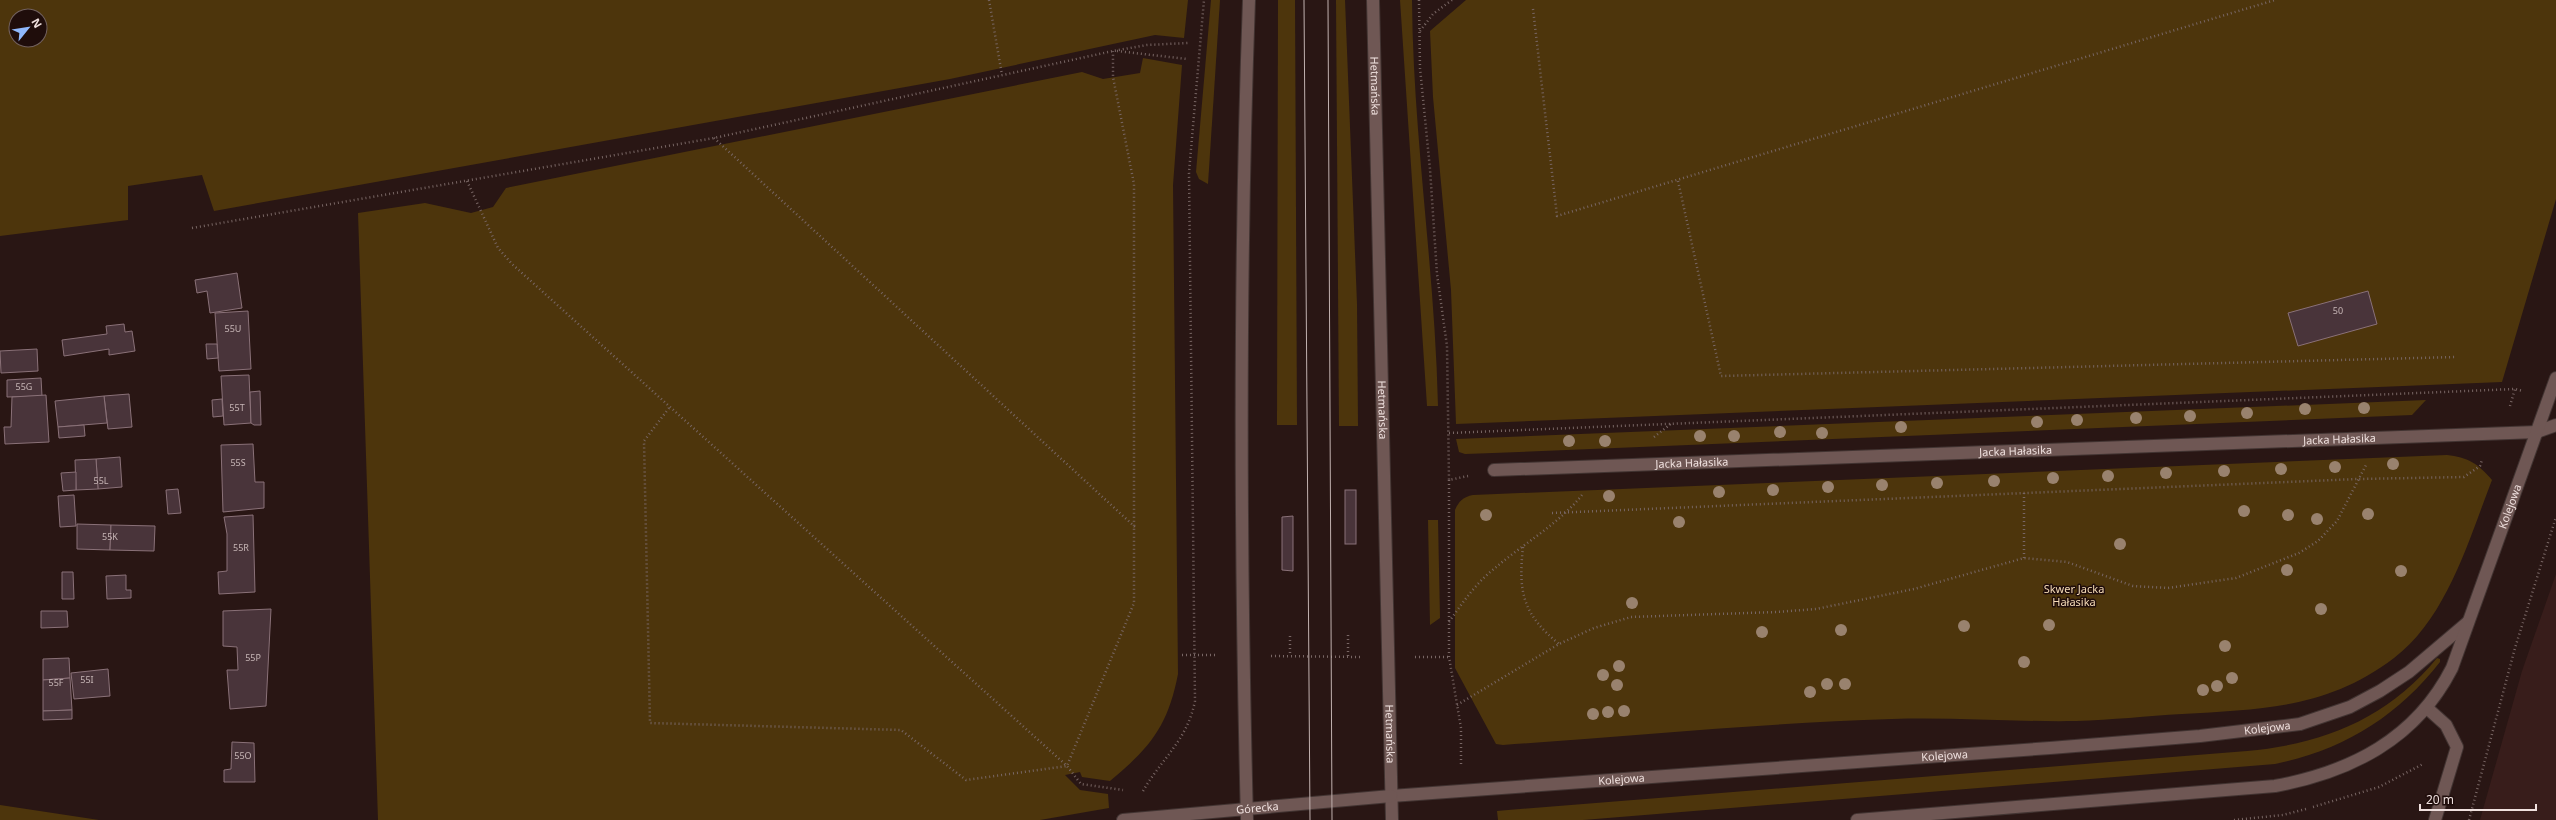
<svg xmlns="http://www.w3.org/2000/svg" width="2556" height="820" viewBox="0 0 2556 820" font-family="'Noto Sans',sans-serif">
<rect width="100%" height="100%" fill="#291614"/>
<polygon fill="#381d1b" points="2556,574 2556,820 2480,820 2522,671"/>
<g fill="#4d350c" fill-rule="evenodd">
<path d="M0,0H1188L1184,38L1155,35L950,79L214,211L202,175L128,186V220L0,236ZM16,16H40V40H16Z"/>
<polygon points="1211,0 1220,0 1208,184 1199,179 1196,172"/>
<polygon points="1278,0 1295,0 1297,425 1277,425"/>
<polygon points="1336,0 1345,0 1357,304 1358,426 1339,426"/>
<path d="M1400,0H1412C1413,136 1435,270 1438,406H1427Z"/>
<polygon points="1466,0 2556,0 2556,199 2502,382 1456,424 1451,290 1433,97 1430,31"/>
<path d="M1143,58L1182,65L1173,185L1178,674C1168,726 1150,748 1110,781L1082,777L1080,772L1065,775L1080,790L1108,794L1109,808L1040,820H378L358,213L425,203L471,213L493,207L506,188L1082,72L1103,79L1140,73Z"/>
<polygon points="2426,400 2412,415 1493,453 1465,454 1459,452 1456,439"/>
<path d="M2447,455C2467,457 2479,464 2492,480C2469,539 2447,618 2394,658C2327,709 2262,709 2182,714C2147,716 2112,720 2076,721C2015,722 1954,717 1892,719C1763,723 1633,736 1503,745L1496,744L1455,668V510C1459,501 1463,497 1473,495Z"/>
<polygon points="1428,520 1438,520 1440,618 1430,625"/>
<path d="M2437,658L2440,659V662C2397,717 2343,750 2275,764L1583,820H1498L1497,811L1508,810L2247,751C2323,744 2387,719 2437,658Z"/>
<polygon points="0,805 99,820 0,820"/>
</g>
<g fill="#49343a" stroke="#8a7178">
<polygon points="237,273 242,308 210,313 207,291 197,293 195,280"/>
<polygon points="2368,291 2377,324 2298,346 2288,313"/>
<polygon points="248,311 251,369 219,371 215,313"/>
<polygon points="124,324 125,332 132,331 135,351 109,355 109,349 64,356 62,340 107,334 106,326"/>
<polygon points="206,344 217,344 218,358 207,359"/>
<polygon points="37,349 38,371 1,373 0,351"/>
<polygon points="249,375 251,423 224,425 221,376"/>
<polygon points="41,378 42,396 7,397 7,380"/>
<polygon points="260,391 261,425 254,425 251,423 250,392"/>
<polygon points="129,394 132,427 108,429 104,396"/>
<polygon points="46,395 49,442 5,444 4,427 11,427 12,397"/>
<polygon points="104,396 107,423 58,427 55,401"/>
<polygon points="222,399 223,416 213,417 212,400"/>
<polygon points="84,425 85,436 59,438 58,427"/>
<polygon points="253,444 255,482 264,482 264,508 223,512 221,445"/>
<polygon points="120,457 122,487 98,489 96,459"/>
<polygon points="96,459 98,489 76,490 75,460"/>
<polygon points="76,472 76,490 63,491 61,473"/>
<polygon points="178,489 181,513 168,514 166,490"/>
<rect x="1345" y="490" width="11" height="54"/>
<polygon points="74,495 76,526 60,527 58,496"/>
<polygon points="253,515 255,592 219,594 218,572 227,571 227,534 224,517"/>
<polygon points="1293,516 1293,571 1282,570 1282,517"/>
<polygon points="77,524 111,525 110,550 77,549"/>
<polygon points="111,525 155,526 154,551 110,550"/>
<polygon points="62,572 73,572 74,599 62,599"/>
<polygon points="126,575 126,590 131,590 131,598 107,599 106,576"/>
<polygon points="271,609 266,706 230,709 227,670 238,670 237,647 223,646 223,611"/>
<polygon points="41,611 67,611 68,627 41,628"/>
<polygon points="69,658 70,678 43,680 43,659"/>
<polygon points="108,669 110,696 74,699 71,673"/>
<polygon points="70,678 72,710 43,711 43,680"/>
<polygon points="72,710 72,719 43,720 43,711"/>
<polygon points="232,742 254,743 255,782 224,782 224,770 231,769"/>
</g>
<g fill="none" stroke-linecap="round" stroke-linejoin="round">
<defs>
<g id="lane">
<path id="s1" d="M1494,470L2537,432"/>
<polyline points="2427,708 2446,725 2457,747 2435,820"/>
</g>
<g id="street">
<polyline points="2537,432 2556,425"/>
<path id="s2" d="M1391,796L2050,748L2200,736L2300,724L2350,707L2380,691L2409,672L2468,622"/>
<path id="s3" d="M1857,820L2275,786C2351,772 2416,739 2452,668L2556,378"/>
</g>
<g id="secondary">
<path id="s4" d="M1373,0L1392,820"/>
<path id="s5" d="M1123,820L1391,796"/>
<path d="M1247,820C1240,547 1239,273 1249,0"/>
</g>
</defs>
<use href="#lane" stroke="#423432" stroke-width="14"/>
<use href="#street" stroke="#423432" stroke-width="14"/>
<use href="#secondary" stroke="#423432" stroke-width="14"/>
<g stroke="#786664" stroke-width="2.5" stroke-dasharray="1 3" stroke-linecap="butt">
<polyline points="989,0 1002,75"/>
<polyline points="1419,0 1420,68 1430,169 1437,274 1447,346 1449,480 1468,476"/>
<polyline points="1533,9 1557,216 2275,0"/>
<polyline points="1420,31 1433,14 1452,0"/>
<polyline points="1117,51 1187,59"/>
<polyline points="714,138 1135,527"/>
<polyline points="467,181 498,248 512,264 1067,766 1081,784 1123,790"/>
<polyline points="1678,181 1721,376 2456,357"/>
<polyline points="192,228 714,138 1113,51 1147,45 1188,43"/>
<polyline points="2510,406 2515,389"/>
<polyline points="669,408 644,441 650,723 901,730 966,780 1067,766 1134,603 1134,184 1113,77 1113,51"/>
<polyline points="1449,433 2515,389 2523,391"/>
<polyline points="1654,437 1672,423"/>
<polyline points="1449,480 1449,657 1461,728 1461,765"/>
<polyline points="2024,493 2024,558"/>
<polyline points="1552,513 2358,479 2464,477 2480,466 2482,460"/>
<path d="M1523,547C1518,593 1523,614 1559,644"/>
<path d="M1449,622C1463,602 1476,583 1495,568C1523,544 1560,523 1582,495"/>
<polyline points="1290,636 1290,656"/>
<polyline points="1182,655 1216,655"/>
<polyline points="1271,656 1362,657"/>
<polyline points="1348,656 1348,635"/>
<polyline points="1415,657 1449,657"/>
<polyline points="1457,705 1559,644 1594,628 1631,617 1776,612 1816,609 1914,589 2024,558 2067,562 2133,586 2168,588 2236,578 2299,553 2318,541 2337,521 2366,465"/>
<path d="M1143,791C1162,758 1187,741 1195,701L1189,172L1204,0"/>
<polyline points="2313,807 2379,787 2423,764"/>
<polyline points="2234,820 2283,815 2306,809"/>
<polyline points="2469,820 2515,648 2556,517"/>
</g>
<use href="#lane" stroke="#6f5754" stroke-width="12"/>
<use href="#street" stroke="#6f5754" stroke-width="12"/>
<use href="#secondary" stroke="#6f5754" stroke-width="12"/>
<g stroke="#c1b1af" stroke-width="1">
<polyline points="1304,0 1310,820"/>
<polyline points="1328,0 1332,820"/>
</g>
</g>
<g fill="#99826e">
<circle cx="2364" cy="408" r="6"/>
<circle cx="2305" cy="409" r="6"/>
<circle cx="2247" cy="413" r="6"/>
<circle cx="2190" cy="416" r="6"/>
<circle cx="2136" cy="418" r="6"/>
<circle cx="2077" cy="420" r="6"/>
<circle cx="2037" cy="422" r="6"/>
<circle cx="1901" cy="427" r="6"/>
<circle cx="1780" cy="432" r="6"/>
<circle cx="1822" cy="433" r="6"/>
<circle cx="1700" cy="436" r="6"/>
<circle cx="1734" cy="436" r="6"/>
<circle cx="1569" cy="441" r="6"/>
<circle cx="1605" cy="441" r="6"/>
<circle cx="2393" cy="464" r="6"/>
<circle cx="2335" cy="467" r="6"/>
<circle cx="2281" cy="469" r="6"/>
<circle cx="2224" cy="471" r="6"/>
<circle cx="2166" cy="473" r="6"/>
<circle cx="2108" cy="476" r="6"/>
<circle cx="2053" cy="478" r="6"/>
<circle cx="1994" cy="481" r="6"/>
<circle cx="1937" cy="483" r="6"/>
<circle cx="1882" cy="485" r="6"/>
<circle cx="1828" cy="487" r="6"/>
<circle cx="1773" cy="490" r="6"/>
<circle cx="1719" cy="492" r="6"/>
<circle cx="1609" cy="496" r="6"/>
<circle cx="2244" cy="511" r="6"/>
<circle cx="2368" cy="514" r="6"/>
<circle cx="1486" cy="515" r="6"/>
<circle cx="2288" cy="515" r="6"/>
<circle cx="2317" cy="519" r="6"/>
<circle cx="1679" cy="522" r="6"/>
<circle cx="2120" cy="544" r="6"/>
<circle cx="2287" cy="570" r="6"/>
<circle cx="2401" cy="571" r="6"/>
<circle cx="1632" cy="603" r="6"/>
<circle cx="2321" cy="609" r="6"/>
<circle cx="2049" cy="625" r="6"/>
<circle cx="1964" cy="626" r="6"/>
<circle cx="1841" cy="630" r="6"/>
<circle cx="1762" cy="632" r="6"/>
<circle cx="2225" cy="646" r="6"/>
<circle cx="2024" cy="662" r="6"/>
<circle cx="1619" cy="666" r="6"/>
<circle cx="1603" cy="675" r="6"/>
<circle cx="2232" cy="678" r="6"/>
<circle cx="1827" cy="684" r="6"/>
<circle cx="1845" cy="684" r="6"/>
<circle cx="1617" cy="685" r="6"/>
<circle cx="2217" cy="686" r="6"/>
<circle cx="2203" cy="690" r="6"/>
<circle cx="1810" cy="692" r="6"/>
<circle cx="1624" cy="711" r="6"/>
<circle cx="1608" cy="712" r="6"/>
<circle cx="1593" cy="714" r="6"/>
</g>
<g text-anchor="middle" stroke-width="3" stroke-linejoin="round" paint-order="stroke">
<g font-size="9" fill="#c6b5b5">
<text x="2338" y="314">50</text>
<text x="233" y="332">55U</text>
<text x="24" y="390">55G</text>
<text x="237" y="411">55T</text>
<text x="238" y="466">55S</text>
<text x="101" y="484">55L</text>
<text x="110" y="540">55K</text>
<text x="241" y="551">55R</text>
<text x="253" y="661">55P</text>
<text x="87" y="683">55I</text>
<text x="56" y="686">55F</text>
<text x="243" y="759">55O</text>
</g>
<g font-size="11" fill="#efe0de" stroke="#1f0d0b">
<text dy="4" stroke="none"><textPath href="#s4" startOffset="86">Hetmańska</textPath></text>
<text dy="4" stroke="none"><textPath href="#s4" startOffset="410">Hetmańska</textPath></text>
<text dy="4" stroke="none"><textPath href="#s1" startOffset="846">Jacka Hałasika</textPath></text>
<text dy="4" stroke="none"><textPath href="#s1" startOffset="522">Jacka Hałasika</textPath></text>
<text dy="4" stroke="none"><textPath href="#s1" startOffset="198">Jacka Hałasika</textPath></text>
<text dy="4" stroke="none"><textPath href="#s3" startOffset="812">Kolejowa</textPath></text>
<text dy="4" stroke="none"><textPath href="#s2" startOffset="879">Kolejowa</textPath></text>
<text dy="4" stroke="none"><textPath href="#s4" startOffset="734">Hetmańska</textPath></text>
<text dy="4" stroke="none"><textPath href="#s2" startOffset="555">Kolejowa</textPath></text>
<text dy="4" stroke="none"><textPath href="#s2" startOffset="231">Kolejowa</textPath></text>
<text dy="4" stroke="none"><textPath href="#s5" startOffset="135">Górecka</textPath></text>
</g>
<g font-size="11" fill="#f5dbb7" stroke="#1f0d0b">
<text x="2074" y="593">Skwer Jacka<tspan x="2074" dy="13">Hałasika</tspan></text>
</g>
</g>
<g transform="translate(28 28) rotate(60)"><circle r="19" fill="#1f0d0b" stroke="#72615f"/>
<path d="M0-3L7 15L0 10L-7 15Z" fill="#8fb8fd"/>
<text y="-6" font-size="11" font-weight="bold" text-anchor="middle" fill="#efe0de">N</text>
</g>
<path d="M2420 804v6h116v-6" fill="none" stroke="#efe0de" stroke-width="2"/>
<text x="2426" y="804" font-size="12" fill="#efe0de" stroke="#1f0d0b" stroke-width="3" paint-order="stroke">20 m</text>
</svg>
